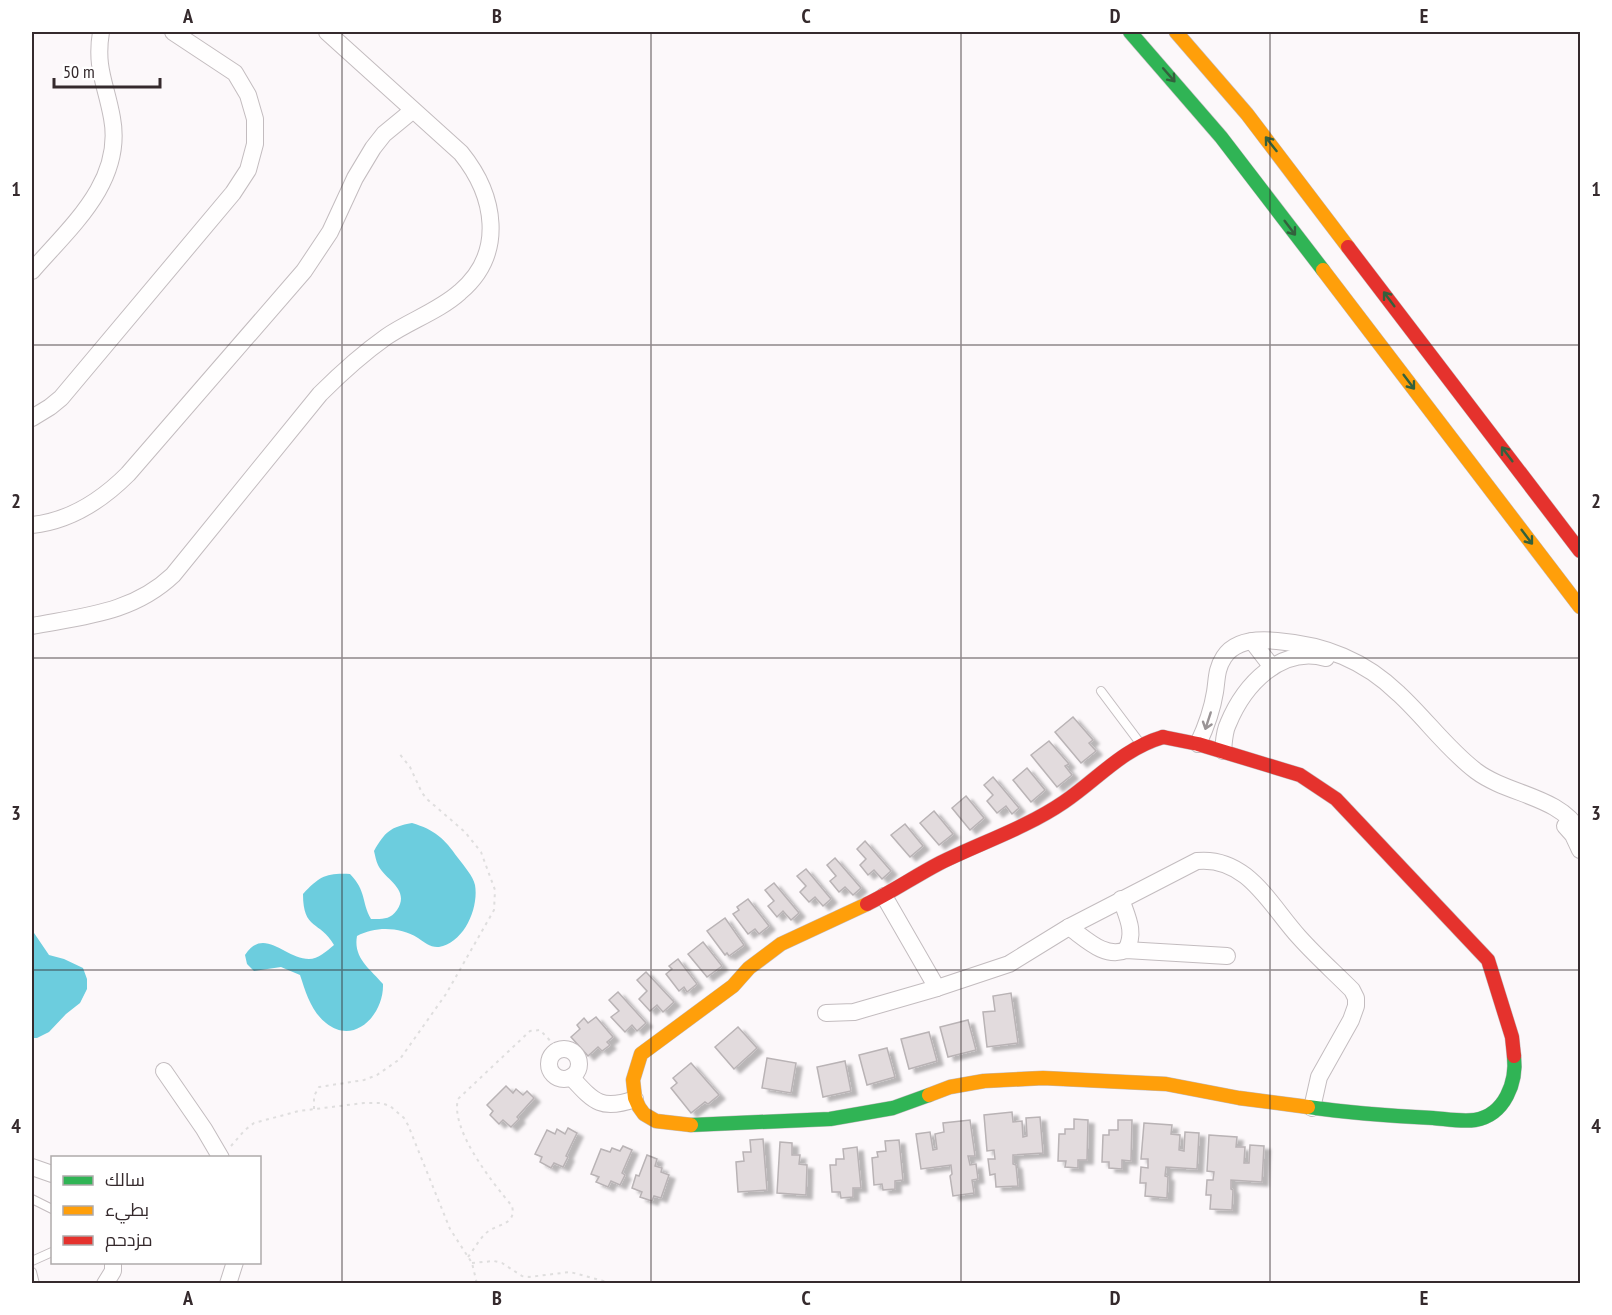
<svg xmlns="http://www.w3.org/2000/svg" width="1612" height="1315" viewBox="0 0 1612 1315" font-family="'PT Sans Narrow',Cairo,sans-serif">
<defs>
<filter id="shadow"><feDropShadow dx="6" dy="4" stdDeviation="1.5" flood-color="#0004"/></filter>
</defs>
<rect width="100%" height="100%" fill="#fcf8fa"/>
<g fill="#6ccdde">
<path d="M412,823C435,830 444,838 458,858C464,866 473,876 475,885C479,908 464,943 439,947C431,948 424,942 418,938C400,927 376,926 357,936C353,958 370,969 383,984C384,1015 354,1046 326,1023C311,1011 306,993 300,975L281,967L254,971L247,964L245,955C264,926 285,959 309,959C318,959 327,951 334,945C320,920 303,931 303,894C320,876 326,873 350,874C367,892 361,901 371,919C382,919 390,920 397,910C411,889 384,879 378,865C376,861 375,855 374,851C385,832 390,827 412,823Z"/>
<polygon points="32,930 49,955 64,959 83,968 87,979 87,989 80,1003 66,1014 49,1032 37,1038 32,1038"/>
</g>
<g fill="#e2dbdd" stroke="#b9b3b5" stroke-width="1.5" filter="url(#shadow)">
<polygon points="1073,717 1093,740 1089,743 1096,751 1081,763 1055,732"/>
<polygon points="1049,741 1069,764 1065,766 1072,775 1057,787 1031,755"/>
<polygon points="1027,768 1045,790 1031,802 1013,780"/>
<polygon points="993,777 1019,808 1012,814 1006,806 997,813 987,801 993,795 984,785"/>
<polygon points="966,796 984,818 970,830 952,808"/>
<polygon points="934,811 953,834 939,845 920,823"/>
<polygon points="905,824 923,846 910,857 891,835"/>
<polygon points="865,841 891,871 882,879 874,870 868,875 860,865 866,859 857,849"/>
<polygon points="835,858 861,888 853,895 845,887 839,892 830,881 836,876 827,865"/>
<polygon points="806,869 831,899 823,906 815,897 809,902 800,892 806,886 797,876"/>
<polygon points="774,883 799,913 791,920 783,911 777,917 768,906 774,901 765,890"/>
<polygon points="748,899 769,926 759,934 755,929 748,934 733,914 739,910 737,907"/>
<polygon points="725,918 744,945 729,956 727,953 725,955 707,931"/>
<polygon points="703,942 722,966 707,977 688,954"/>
<polygon points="678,959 697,984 687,992 684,987 679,991 666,974 672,969 669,966"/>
<polygon points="646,972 674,1002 663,1012 657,1005 650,1011 639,999 647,991 637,980"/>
<polygon points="618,992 646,1023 637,1031 632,1025 625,1032 611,1017 619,1011 609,1000"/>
<polygon points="1011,993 1018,1043 987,1047 983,1012 995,1011 993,996"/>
<polygon points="596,1017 613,1037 607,1042 610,1045 602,1051 598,1047 588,1056 571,1037 580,1029 577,1025 584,1018 588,1023"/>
<polygon points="968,1020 976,1050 948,1057 940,1027"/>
<polygon points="738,1027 757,1048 734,1069 715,1047"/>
<polygon points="929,1032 937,1061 909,1069 901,1039"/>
<polygon points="887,1048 895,1077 867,1085 859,1055"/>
<polygon points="767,1058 796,1063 791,1093 762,1088"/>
<polygon points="845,1061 851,1091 823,1097 817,1067"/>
<polygon points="691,1063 719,1095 708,1104 705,1102 691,1113 671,1088 677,1083 673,1078"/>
<polygon points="506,1086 513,1093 516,1089 523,1095 527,1091 534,1098 517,1117 519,1119 511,1127 503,1120 499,1124 490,1115 493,1111 487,1105"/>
<polygon points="1012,1112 1013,1122 1022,1121 1023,1137 1027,1136 1026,1118 1040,1117 1043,1153 1013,1155 1013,1164 1016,1165 1018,1186 996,1187 995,1174 990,1175 988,1159 995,1159 994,1150 987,1151 984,1115"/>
<polygon points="1074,1119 1088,1120 1087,1160 1078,1160 1078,1168 1065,1167 1066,1161 1058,1161 1059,1134 1065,1134 1065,1129 1074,1129"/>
<polygon points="970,1120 975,1156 968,1156 970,1165 976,1164 978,1179 972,1180 974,1193 953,1196 950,1176 952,1174 951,1165 921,1169 916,1134 930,1132 933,1150 937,1149 935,1134 944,1132 943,1123"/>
<polygon points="1118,1120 1132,1120 1131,1161 1122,1160 1122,1169 1109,1168 1109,1162 1102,1162 1103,1135 1109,1135 1109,1130 1118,1130"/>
<polygon points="1144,1123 1172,1125 1171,1134 1180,1135 1179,1150 1184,1151 1185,1132 1199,1133 1197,1169 1166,1167 1165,1176 1168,1177 1167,1198 1145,1196 1146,1183 1140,1183 1141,1167 1148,1168 1148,1159 1141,1159"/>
<polygon points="568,1128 577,1133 566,1156 568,1157 563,1167 554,1163 551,1168 540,1162 542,1157 535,1154 547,1130 555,1134 557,1129 565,1134"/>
<polygon points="1209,1135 1237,1137 1236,1147 1245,1147 1244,1163 1249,1163 1250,1145 1264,1146 1262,1182 1231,1180 1231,1189 1233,1190 1232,1210 1210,1209 1211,1195 1206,1195 1207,1180 1213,1180 1214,1172 1207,1171"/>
<polygon points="763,1139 767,1190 738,1192 736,1162 744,1161 743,1152 751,1152 750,1140"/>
<polygon points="899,1140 903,1180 895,1181 895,1189 883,1190 882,1184 874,1185 872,1158 878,1157 877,1152 886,1151 885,1141"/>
<polygon points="780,1142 792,1143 792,1155 800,1155 799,1164 807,1165 806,1195 777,1193"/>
<polygon points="623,1146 632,1150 622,1173 625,1175 620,1185 611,1181 608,1187 596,1182 599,1177 591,1174 601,1149 610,1152 612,1148 620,1151"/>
<polygon points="857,1147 861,1188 853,1188 853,1197 841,1198 840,1192 832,1192 830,1165 836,1165 836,1159 844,1159 843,1149"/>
<polygon points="647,1155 657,1159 655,1166 662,1168 661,1172 669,1175 661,1198 654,1196 652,1201 640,1197 642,1192 632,1188 636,1175 639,1176"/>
</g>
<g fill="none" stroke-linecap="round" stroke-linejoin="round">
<defs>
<g id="lane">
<polyline points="1101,691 1140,743"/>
<polyline points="32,1199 52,1209"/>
<polyline points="32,1261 52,1252"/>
<polyline points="32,1272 35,1284"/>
</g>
<g id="street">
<path d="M32,271C70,227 124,182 112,118C106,84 95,68 101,32"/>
<polyline points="32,418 50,407 61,398 233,193 248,170 255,144 255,119 248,95 235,73 173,32"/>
<path d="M32,525C70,521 101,501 128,474L304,271L330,232L355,178L373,148L384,134L412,111"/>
<path d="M32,626C84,616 133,613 173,575L320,394C341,373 362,354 386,337C409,321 439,311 460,292C506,253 495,195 461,153L327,32"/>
<polyline points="1252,641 1272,667"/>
<path d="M1198,744C1206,727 1212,711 1215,692C1217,680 1216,669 1224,657C1235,640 1258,639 1277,641C1325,645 1364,660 1399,694C1426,719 1447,749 1476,771C1508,795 1560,796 1580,832"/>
<path d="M1223,751C1224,742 1224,732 1228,724C1244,685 1281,645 1326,658"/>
<polyline points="1565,826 1573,835 1580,850"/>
<path d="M884,896L937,988L1009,964L1069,927L1197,861C1247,856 1270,905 1299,937C1316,956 1334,972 1352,990L1356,998V1006L1351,1020L1319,1077L1312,1108"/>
<path d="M1121,899C1127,917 1136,932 1126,950"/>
<path d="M1069,927C1086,939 1105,959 1126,950L1227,956"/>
<polyline points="826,1013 854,1012 937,988"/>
<circle cx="564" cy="1064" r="15"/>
<polyline points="164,1071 204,1129 221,1158"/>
<path d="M571,1077C594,1102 601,1111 635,1099"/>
<polyline points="32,1167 52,1174"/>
<polyline points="105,1284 113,1271 113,1262"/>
<polyline points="228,1284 235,1262"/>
</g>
<g id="fast">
<polyline points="1130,32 1221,137 1323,270"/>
<path d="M1308,1107C1349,1113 1391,1116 1433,1118C1446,1119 1462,1122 1475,1120C1505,1115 1517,1082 1514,1056"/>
<polyline points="691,1125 830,1119 893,1108 929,1095"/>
</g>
<g id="slow">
<polyline points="1176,32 1247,114 1348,247"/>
<polyline points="1323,270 1580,607"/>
<polyline points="929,1095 950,1087 984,1081 1043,1078 1166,1084 1239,1098 1308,1107"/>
<polyline points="691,1125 656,1121 644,1114 639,1107 635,1098 633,1080 641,1054 733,986 749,968 781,944 867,904"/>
</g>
<g id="jam">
<polyline points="1348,247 1580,551"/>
<polyline points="1163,737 1198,744 1300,775 1336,799 1488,960 1512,1037 1514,1056"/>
<path d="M867,904C892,892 915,876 940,863C980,843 1026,828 1064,802C1098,779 1122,749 1163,737"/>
</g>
</defs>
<use href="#lane" stroke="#c3bcbf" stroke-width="10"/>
<use href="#street" stroke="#c3bcbf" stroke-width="18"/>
<use href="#fast" stroke="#c3bcbf" stroke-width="15"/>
<use href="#slow" stroke="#c3bcbf" stroke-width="15"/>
<use href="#jam" stroke="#c3bcbf" stroke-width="15"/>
<g stroke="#dfdede" stroke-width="2" stroke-dasharray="3 4.5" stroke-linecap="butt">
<polyline points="314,1109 314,1096 319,1087 364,1080 377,1075 400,1059 446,994 494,910 495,890 481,852 465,832 428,800 422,793 410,767 398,752"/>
<polyline points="231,1146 245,1130 254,1123 299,1111 364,1103 381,1103 390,1106 404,1118 408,1125 450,1229 472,1263 477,1284"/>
<path d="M468,1257C474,1249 479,1240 485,1234C496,1223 517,1226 512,1206C493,1183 450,1130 458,1099L530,1031L540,1030L559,1050"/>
<polyline points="472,1263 494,1261 502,1263 522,1276 529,1277 570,1272 615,1284"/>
</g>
<use href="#lane" stroke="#fffefe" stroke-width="8"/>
<use href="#street" stroke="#fffefe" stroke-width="16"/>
<use href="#fast" stroke="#30b455" stroke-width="14"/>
<use href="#slow" stroke="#ff9f0a" stroke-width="14"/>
<use href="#jam" stroke="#e5322d" stroke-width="14"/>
</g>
<defs><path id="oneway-shaft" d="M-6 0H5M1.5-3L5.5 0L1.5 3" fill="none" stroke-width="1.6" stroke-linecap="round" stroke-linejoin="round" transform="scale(1.5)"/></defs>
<g stroke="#33613d">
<use href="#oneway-shaft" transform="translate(1169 75) rotate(49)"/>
<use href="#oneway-shaft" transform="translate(1271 144) rotate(-128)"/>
<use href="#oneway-shaft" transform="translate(1290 228) rotate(53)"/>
<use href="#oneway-shaft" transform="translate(1389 299) rotate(-127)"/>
<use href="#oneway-shaft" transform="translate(1409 382) rotate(53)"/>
<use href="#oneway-shaft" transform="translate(1507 454) rotate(-127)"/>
<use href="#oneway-shaft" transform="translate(1527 537) rotate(53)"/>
</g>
<use stroke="#9a9496" href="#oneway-shaft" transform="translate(1208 721) rotate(108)"/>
<path fill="none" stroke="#352a2d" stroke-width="1.5" stroke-opacity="0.55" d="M342,32V1284M651,32V1284M961,32V1284M1270,32V1284M32,345H1580M32,658H1580M32,970H1580"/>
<rect width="1612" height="1315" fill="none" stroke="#ffffff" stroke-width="66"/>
<rect x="51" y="1156" width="210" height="108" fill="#ffffff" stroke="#aeaaab" stroke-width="1.5"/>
<rect x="63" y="1176" width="30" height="9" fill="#30b455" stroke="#aeaaab" stroke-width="1.5"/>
<text x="105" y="1186" font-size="18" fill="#352a2d">سالك</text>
<rect x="63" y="1206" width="30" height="9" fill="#ff9f0a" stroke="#aeaaab" stroke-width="1.5"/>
<text x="105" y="1216" font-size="18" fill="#352a2d">بطيء</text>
<rect x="63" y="1236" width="30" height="9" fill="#e5322d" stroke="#aeaaab" stroke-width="1.5"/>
<text x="105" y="1246" font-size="18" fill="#352a2d">مزدحم</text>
<path d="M54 78v9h106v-9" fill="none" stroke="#352a2d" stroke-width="3"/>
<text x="63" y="78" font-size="18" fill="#352a2d" stroke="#ffffff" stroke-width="4.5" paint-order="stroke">50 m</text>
<rect x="33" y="33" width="1546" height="1249" fill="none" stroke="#352a2d" stroke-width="2"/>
<g font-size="20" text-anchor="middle" font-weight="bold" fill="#352a2d">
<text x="188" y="23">A</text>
<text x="497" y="23">B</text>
<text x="806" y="23">C</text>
<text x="1115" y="23">D</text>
<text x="1424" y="23">E</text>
<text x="16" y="196">1</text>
<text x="1596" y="196">1</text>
<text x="16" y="508">2</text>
<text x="1596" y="508">2</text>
<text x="16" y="820">3</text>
<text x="1596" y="820">3</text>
<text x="16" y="1133">4</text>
<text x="1596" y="1133">4</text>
<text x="188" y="1305">A</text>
<text x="497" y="1305">B</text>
<text x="806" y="1305">C</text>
<text x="1115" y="1305">D</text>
<text x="1424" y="1305">E</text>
</g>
</svg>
